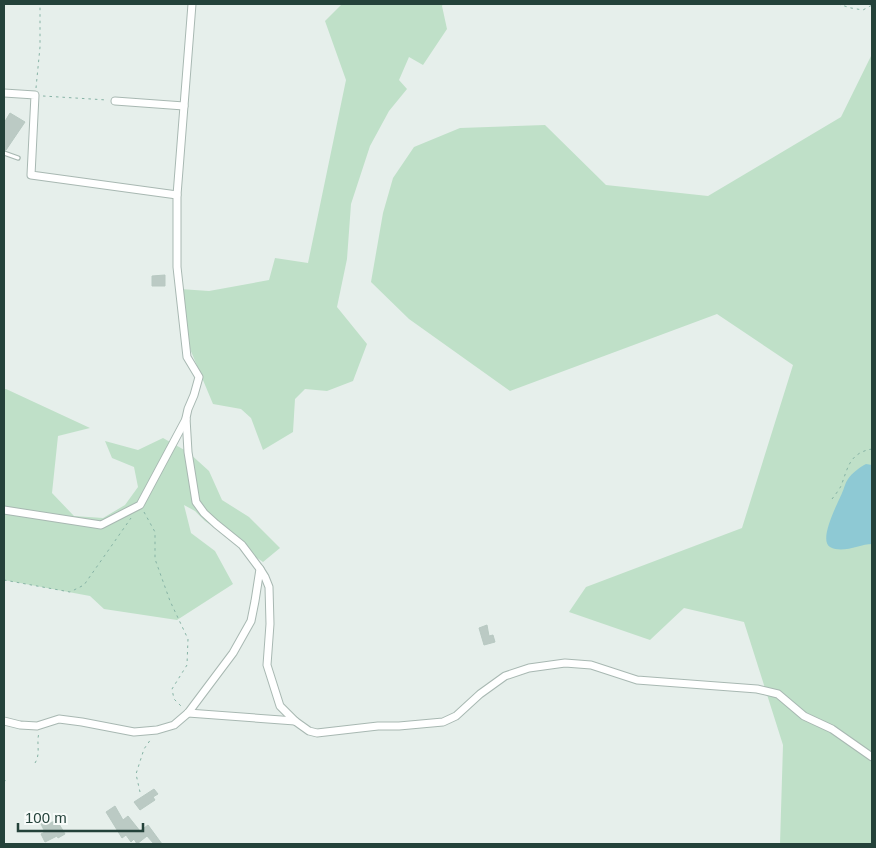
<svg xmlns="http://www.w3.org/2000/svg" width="876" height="848" viewBox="0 0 876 848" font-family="Helvetica,sans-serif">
<rect width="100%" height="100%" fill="#e6efeb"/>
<g fill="#bfe0c8">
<polygon points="342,4 443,4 442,6 447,29 423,65 409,57 399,80 407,89 389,111 370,146 351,204 347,259 337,307 367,344 353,381 327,391 305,389 295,399 293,432 263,450 251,418 241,409 213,404 185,337 180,289 209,291 269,280 275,258 308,263 346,80 325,21"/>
<polygon points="872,54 872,844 780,844 783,745 744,622 684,608 650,640 569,612 586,587 742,528 793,365 717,314 510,391 409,319 371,282 383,213 393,178 414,147 460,128 545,125 606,185 708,196 841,117"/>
<polygon points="4,389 6,389 90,428 58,436 52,493 74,516 103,518 125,505 138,487 134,467 112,458 105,441 138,450 163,438 188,452 209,471 222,500 249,517 280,548 263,562 205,521 195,511 184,505 191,533 215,551 233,584 177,620 104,609 90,596 4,580"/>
</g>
<path fill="#8ec9d4" d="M866,464L872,465V544C860,544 843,554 830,547C818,540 838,503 842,493C844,489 845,483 848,479C852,473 860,467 866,464Z"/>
<g fill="#bbcac4" stroke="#b8c9c2">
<polygon points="10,113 25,122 6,150 4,150 4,123"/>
<polygon points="165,275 165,286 152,286 152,276"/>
<polygon points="487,625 489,636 493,635 495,642 484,645 479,628"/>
<polygon points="154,789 158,794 153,797 155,800 140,810 134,802"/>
<polygon points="115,806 123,820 128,816 140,831 148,825 162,844 154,844 147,836 137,844 134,839 131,842 126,835 122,838 106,812"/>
<polygon points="46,816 50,823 55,821 57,825 59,824 65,834 58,838 57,836 45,842 41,834 45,832 39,820"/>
</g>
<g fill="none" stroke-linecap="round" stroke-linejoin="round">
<defs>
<polyline id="lane" points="4,153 18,158"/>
<g id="street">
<polyline points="4,93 35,95 31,175 177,195"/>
<polyline points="115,101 184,106"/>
<polyline points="4,510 101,525 140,505 186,419"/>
<polyline points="260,569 265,577 269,587 270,624 267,665 280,706 295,721"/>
<polyline points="188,713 295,721 309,731 317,733 378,726 399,726 443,722 456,716 480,694 505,676 529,668 565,663 591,665 637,680 757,689 778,694 804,716 832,729 872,757"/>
<polyline points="4,721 20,725 37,726 59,719 82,722 134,732 157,730 174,725 188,713 233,653 251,621 255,601 260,569 242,545 216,524 204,513 196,502 188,452 186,418 188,409 194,395 199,377 187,357 177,267 177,195 192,4"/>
</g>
</defs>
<use href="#lane" stroke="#a8b8b2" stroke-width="5.5"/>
<use href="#street" stroke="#a8b8b2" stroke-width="9"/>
<g stroke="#86b3a5" stroke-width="1" stroke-dasharray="2.5 4" stroke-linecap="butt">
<polyline points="838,4 851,8 863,10 872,5"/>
<polyline points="36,88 40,47 40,4"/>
<polyline points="43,96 107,100"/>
<path d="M832,499C835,495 839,490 841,486C848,468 849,453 872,449"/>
<polyline points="144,512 155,532 155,559 170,601 188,639 187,665 172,689 174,699 183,708"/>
<polyline points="4,580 70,592 84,585 131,518"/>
<path d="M35,763C41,754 36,743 39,733"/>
<polyline points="4,779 6,782"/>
<polyline points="140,792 136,774 144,749 151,739"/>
</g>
<use href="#lane" stroke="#fff" stroke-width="3"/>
<use href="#street" stroke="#fff" stroke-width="7"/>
</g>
<rect width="876" height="848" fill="none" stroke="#24423a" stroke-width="10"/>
<path d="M18 823v8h125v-8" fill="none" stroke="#24423a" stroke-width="2.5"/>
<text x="25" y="823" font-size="15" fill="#24423a" stroke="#f7fbf9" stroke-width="4" paint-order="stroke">100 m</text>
</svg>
